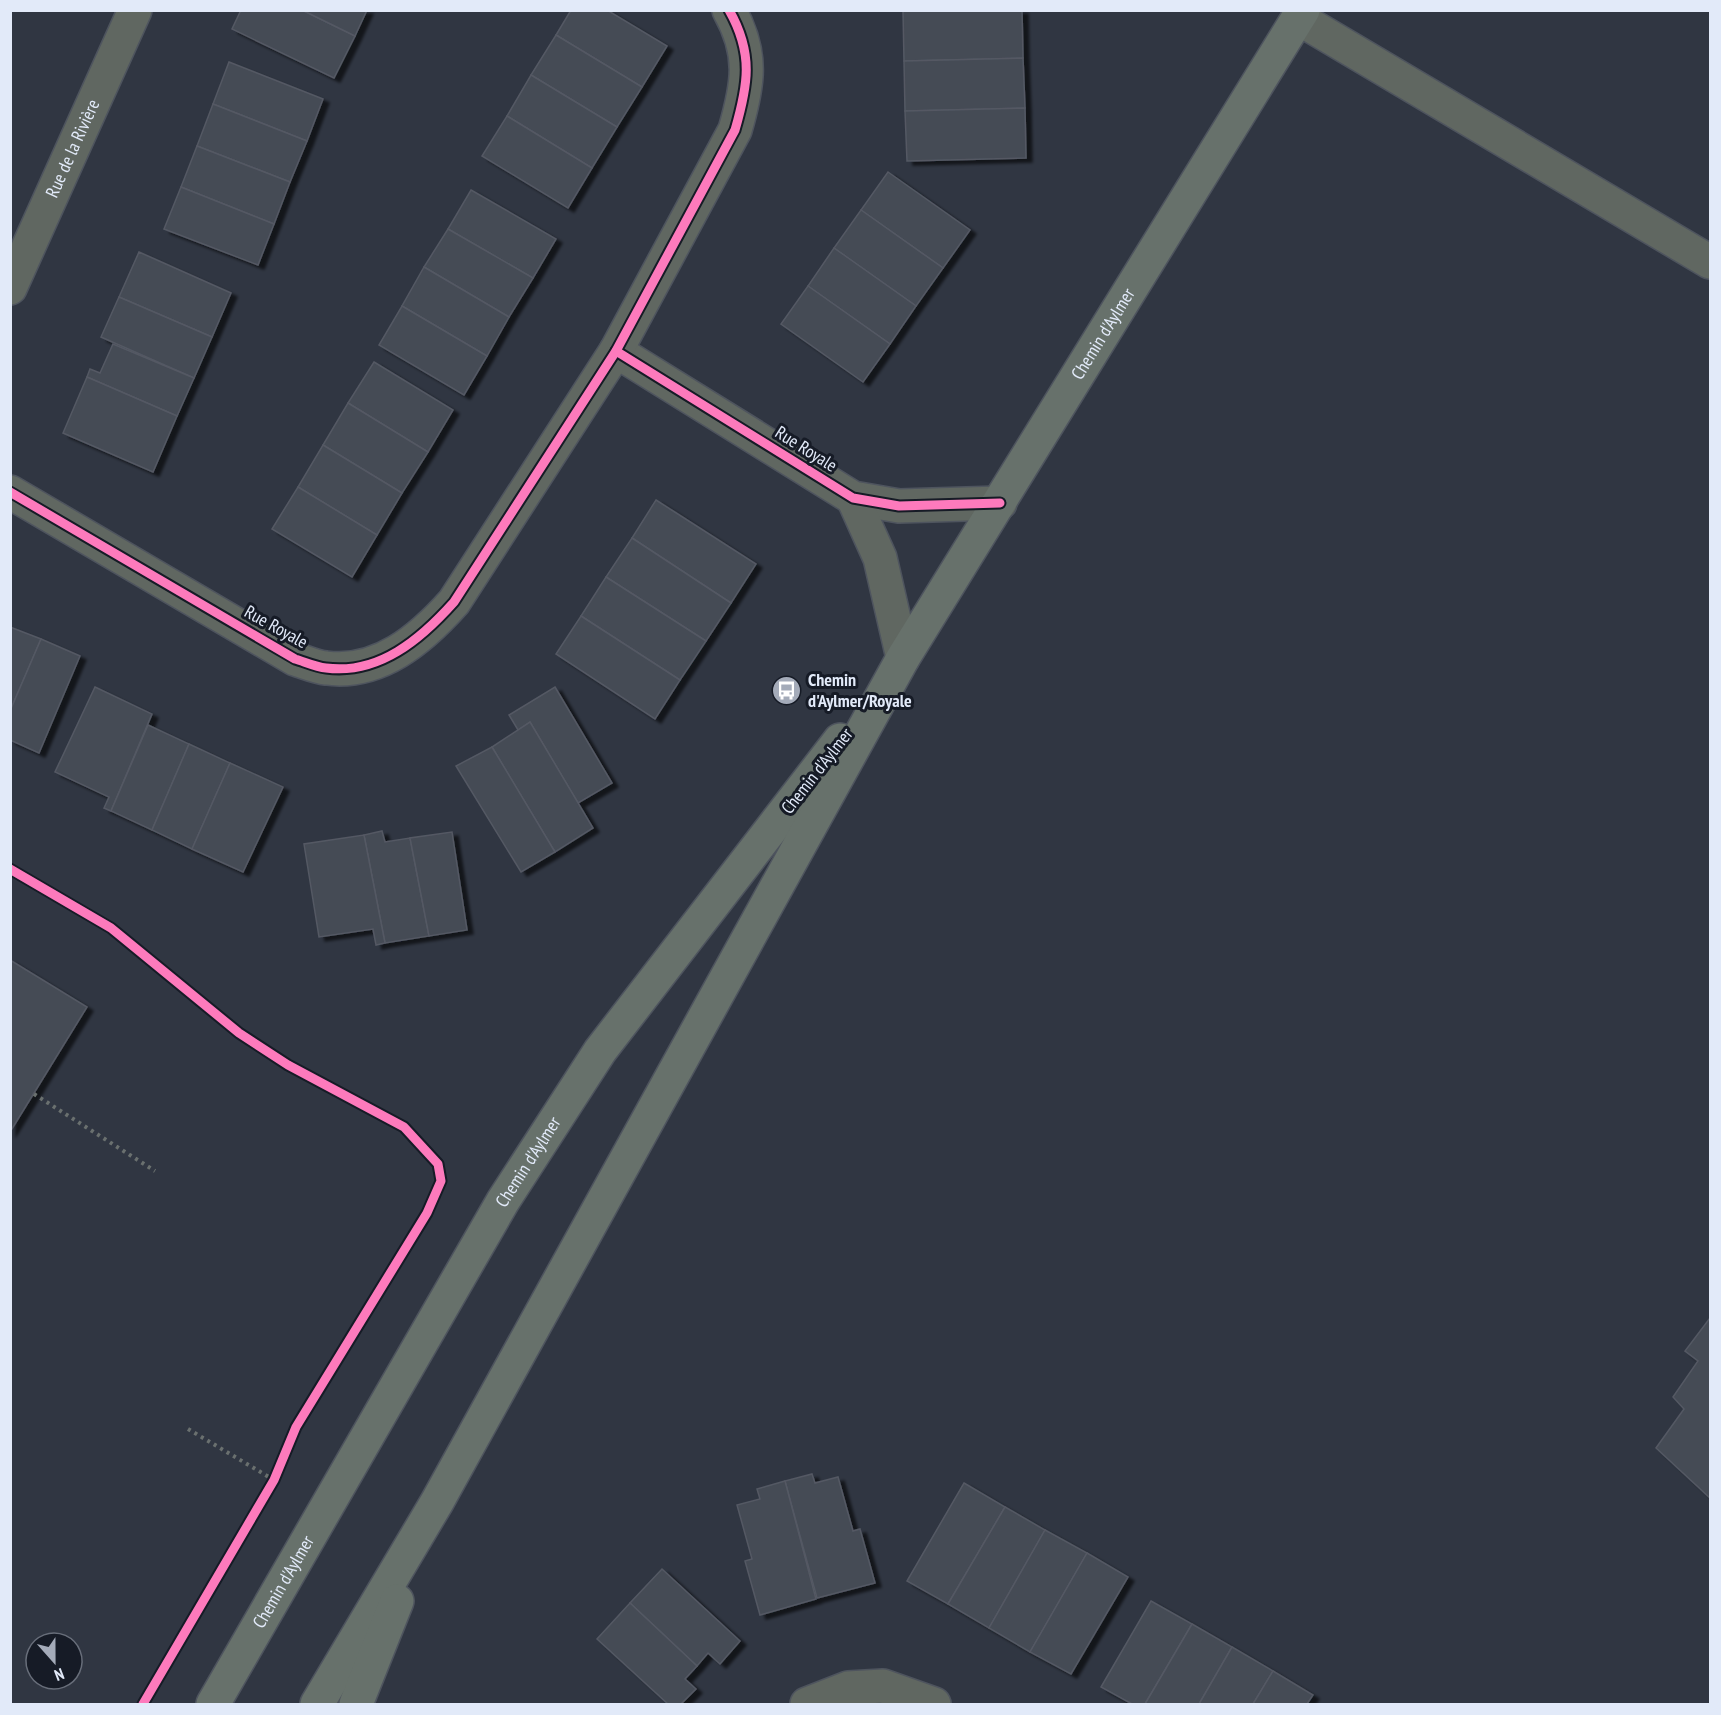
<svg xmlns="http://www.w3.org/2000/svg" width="1721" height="1715" viewBox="0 0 1721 1715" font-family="'PT Sans Narrow',sans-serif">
<defs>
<filter id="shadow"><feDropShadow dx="6" dy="4" stdDeviation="1.5" flood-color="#0009"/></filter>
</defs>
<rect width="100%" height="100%" fill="#303642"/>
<g fill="#454b55" stroke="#545964" stroke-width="1.5" filter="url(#shadow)">
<polygon points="241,10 302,10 355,36 334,78 232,29"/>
<polygon points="302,10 367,10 355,36"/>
<polygon points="571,10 607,10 667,46 642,87 556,35"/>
<polygon points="1022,10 1023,58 904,61 903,11"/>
<polygon points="556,35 642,87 617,127 531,75"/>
<polygon points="1023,58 1025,108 905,111 904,61"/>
<polygon points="229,62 323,99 307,141 213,104"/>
<polygon points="531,75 617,127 592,168 507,116"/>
<polygon points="213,104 307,141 290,182 197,146"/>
<polygon points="1025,108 1026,158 907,161 905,111"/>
<polygon points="507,116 592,168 568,208 482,156"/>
<polygon points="197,146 290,182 274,224 181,187"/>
<polygon points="888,172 970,230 943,268 861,210"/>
<polygon points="181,187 274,224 258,265 164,229"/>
<polygon points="471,190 556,239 533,278 448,229"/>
<polygon points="861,210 943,268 916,306 834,248"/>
<polygon points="448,229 533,278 509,317 424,267"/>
<polygon points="834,248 916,306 890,344 808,286"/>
<polygon points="139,252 231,293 212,337 119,297"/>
<polygon points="424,267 509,317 487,356 402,306"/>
<polygon points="808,286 890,344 863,382 781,324"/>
<polygon points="119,297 212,337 194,378 101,337"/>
<polygon points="402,306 487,356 464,395 379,345"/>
<polygon points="113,344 194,378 177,416 87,377 90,369 100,373"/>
<polygon points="374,362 453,410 428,452 348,403"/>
<polygon points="87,377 177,416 153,472 63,433"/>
<polygon points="348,403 428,452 402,493 323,445"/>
<polygon points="323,445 402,493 377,535 298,487"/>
<polygon points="298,487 377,535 352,577 272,529"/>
<polygon points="656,500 756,564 731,603 632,538"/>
<polygon points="632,538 731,603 706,641 606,577"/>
<polygon points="606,577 706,641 680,680 581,616"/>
<polygon points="581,616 680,680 655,719 556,654"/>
<polygon points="10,627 41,639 10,711"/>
<polygon points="41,639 80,656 39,753 10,740 10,711"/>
<polygon points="95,687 152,714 111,811 104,808 109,797 55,772"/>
<polygon points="555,687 612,783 578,803 530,722 518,730 509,715"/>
<polygon points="530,722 593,828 555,852 492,747"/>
<polygon points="148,725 189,744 152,830 111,811"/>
<polygon points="189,744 230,763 192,849 152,830"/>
<polygon points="492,747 555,852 521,872 456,766"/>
<polygon points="230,763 283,787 243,872 192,849"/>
<polygon points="382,831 385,842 410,838 429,936 385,943 364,835"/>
<polygon points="452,832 467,930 429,936 410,838"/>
<polygon points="364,835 385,943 376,945 373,929 319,937 304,844"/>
<polygon points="10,960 87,1007 10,1132"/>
<polygon points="1710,1318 1710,1498 1656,1448 1684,1409 1673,1397 1698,1361 1685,1351"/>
<polygon points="812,1474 815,1483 838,1477 853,1531 860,1529 875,1583 817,1598 785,1481"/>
<polygon points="785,1481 816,1599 760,1615 745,1561 752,1559 737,1505 760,1499 757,1489"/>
<polygon points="964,1483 1005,1507 948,1604 907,1581"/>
<polygon points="1005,1507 1045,1530 989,1628 948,1604"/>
<polygon points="1045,1530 1087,1553 1030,1652 989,1628"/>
<polygon points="1087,1553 1128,1577 1071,1674 1030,1652"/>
<polygon points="662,1569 740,1641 720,1664 708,1653 697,1666 630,1603"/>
<polygon points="1151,1601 1192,1624 1145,1704 1132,1704 1101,1687"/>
<polygon points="630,1603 697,1666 685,1679 696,1689 681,1704 668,1704 597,1639"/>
<polygon points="1192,1624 1232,1647 1199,1704 1145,1704"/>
<polygon points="1232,1647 1273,1671 1253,1704 1199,1704"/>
<polygon points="1273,1671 1313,1695 1307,1704 1253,1704"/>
</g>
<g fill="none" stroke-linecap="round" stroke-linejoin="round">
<defs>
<g id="minor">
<polyline points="1298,18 1710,262"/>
<path id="s1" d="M10,288L135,10"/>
<polyline points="616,351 853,498 899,506 1000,503"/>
<path d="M10,492L295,659C305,662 316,667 326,668C379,675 421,639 454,602L616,351L735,130C748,85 754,54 729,10"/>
<polyline points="853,498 880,558 903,658"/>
<polyline points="807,1704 848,1688 883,1686 934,1704"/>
</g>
<g id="major">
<path id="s2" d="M213,1704L503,1201L600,1051L840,740"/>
<path id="s3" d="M317,1704L437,1502L903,658L1303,10"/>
<polyline points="356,1704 397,1601"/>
</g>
</defs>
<use href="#minor" stroke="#4e545e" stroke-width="36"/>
<use href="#major" stroke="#4e545e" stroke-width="36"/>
<g stroke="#6a706f" stroke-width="4" stroke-dasharray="3 4.5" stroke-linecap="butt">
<polyline points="34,1094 155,1171"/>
<polyline points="188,1429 274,1480"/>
</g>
<use href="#minor" stroke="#606761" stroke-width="33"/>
<use href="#major" stroke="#67716b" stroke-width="33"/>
<defs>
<g id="cycleway">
<polyline points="616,351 853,498 899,506 1000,503"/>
<path d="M10,492L295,659C305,662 316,667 326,668C379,675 421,639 454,602L616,351L735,130C748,85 754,54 729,10"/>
<polyline points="10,869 111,928 239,1033 288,1065 404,1127 438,1164 441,1181 427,1213 296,1427 274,1480 143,1704"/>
</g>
</defs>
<use href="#cycleway" stroke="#161b26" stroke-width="13"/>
<use href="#cycleway" stroke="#fd7abc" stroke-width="9"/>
</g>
<defs>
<symbol id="bus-disc" viewBox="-11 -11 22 22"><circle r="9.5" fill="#a4abb9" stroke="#161b26"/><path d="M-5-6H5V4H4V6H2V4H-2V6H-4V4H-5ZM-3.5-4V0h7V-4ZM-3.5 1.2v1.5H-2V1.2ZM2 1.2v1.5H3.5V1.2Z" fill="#fff"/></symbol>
</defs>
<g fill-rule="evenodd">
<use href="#bus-disc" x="770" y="674" width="33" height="33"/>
</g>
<g text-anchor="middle" stroke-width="6" stroke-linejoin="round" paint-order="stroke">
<g font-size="18" fill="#e2eaf9" stroke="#161b26">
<text dy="6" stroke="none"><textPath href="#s1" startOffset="153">Rue de la Rivière</textPath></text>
<text dy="6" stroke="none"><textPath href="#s3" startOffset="1580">Chemin d'Aylmer</textPath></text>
<text transform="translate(806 449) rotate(32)" y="6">Rue Royale</text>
<text transform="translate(276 627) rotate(29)" y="6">Rue Royale</text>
<text transform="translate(817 771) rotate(-52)" y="6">Chemin d'Aylmer</text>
<text dy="6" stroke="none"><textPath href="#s2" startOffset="627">Chemin d'Aylmer</textPath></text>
<text dy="6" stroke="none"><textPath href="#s2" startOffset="141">Chemin d'Aylmer</textPath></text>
</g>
<g font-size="18" font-weight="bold" fill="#e2eaf9" stroke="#161b26" text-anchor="start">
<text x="808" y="686">Chemin<tspan x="808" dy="21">d'Aylmer/Royale</tspan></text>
</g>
</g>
<rect width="1721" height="1715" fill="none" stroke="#e2eaf9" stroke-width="24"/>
<g transform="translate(54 1661) rotate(159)"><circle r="28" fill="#161b26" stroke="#686e7a" stroke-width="1.5"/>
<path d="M0-4.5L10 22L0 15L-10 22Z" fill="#a4abb9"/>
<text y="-9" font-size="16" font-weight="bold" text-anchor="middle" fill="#e2eaf9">N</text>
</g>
</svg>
